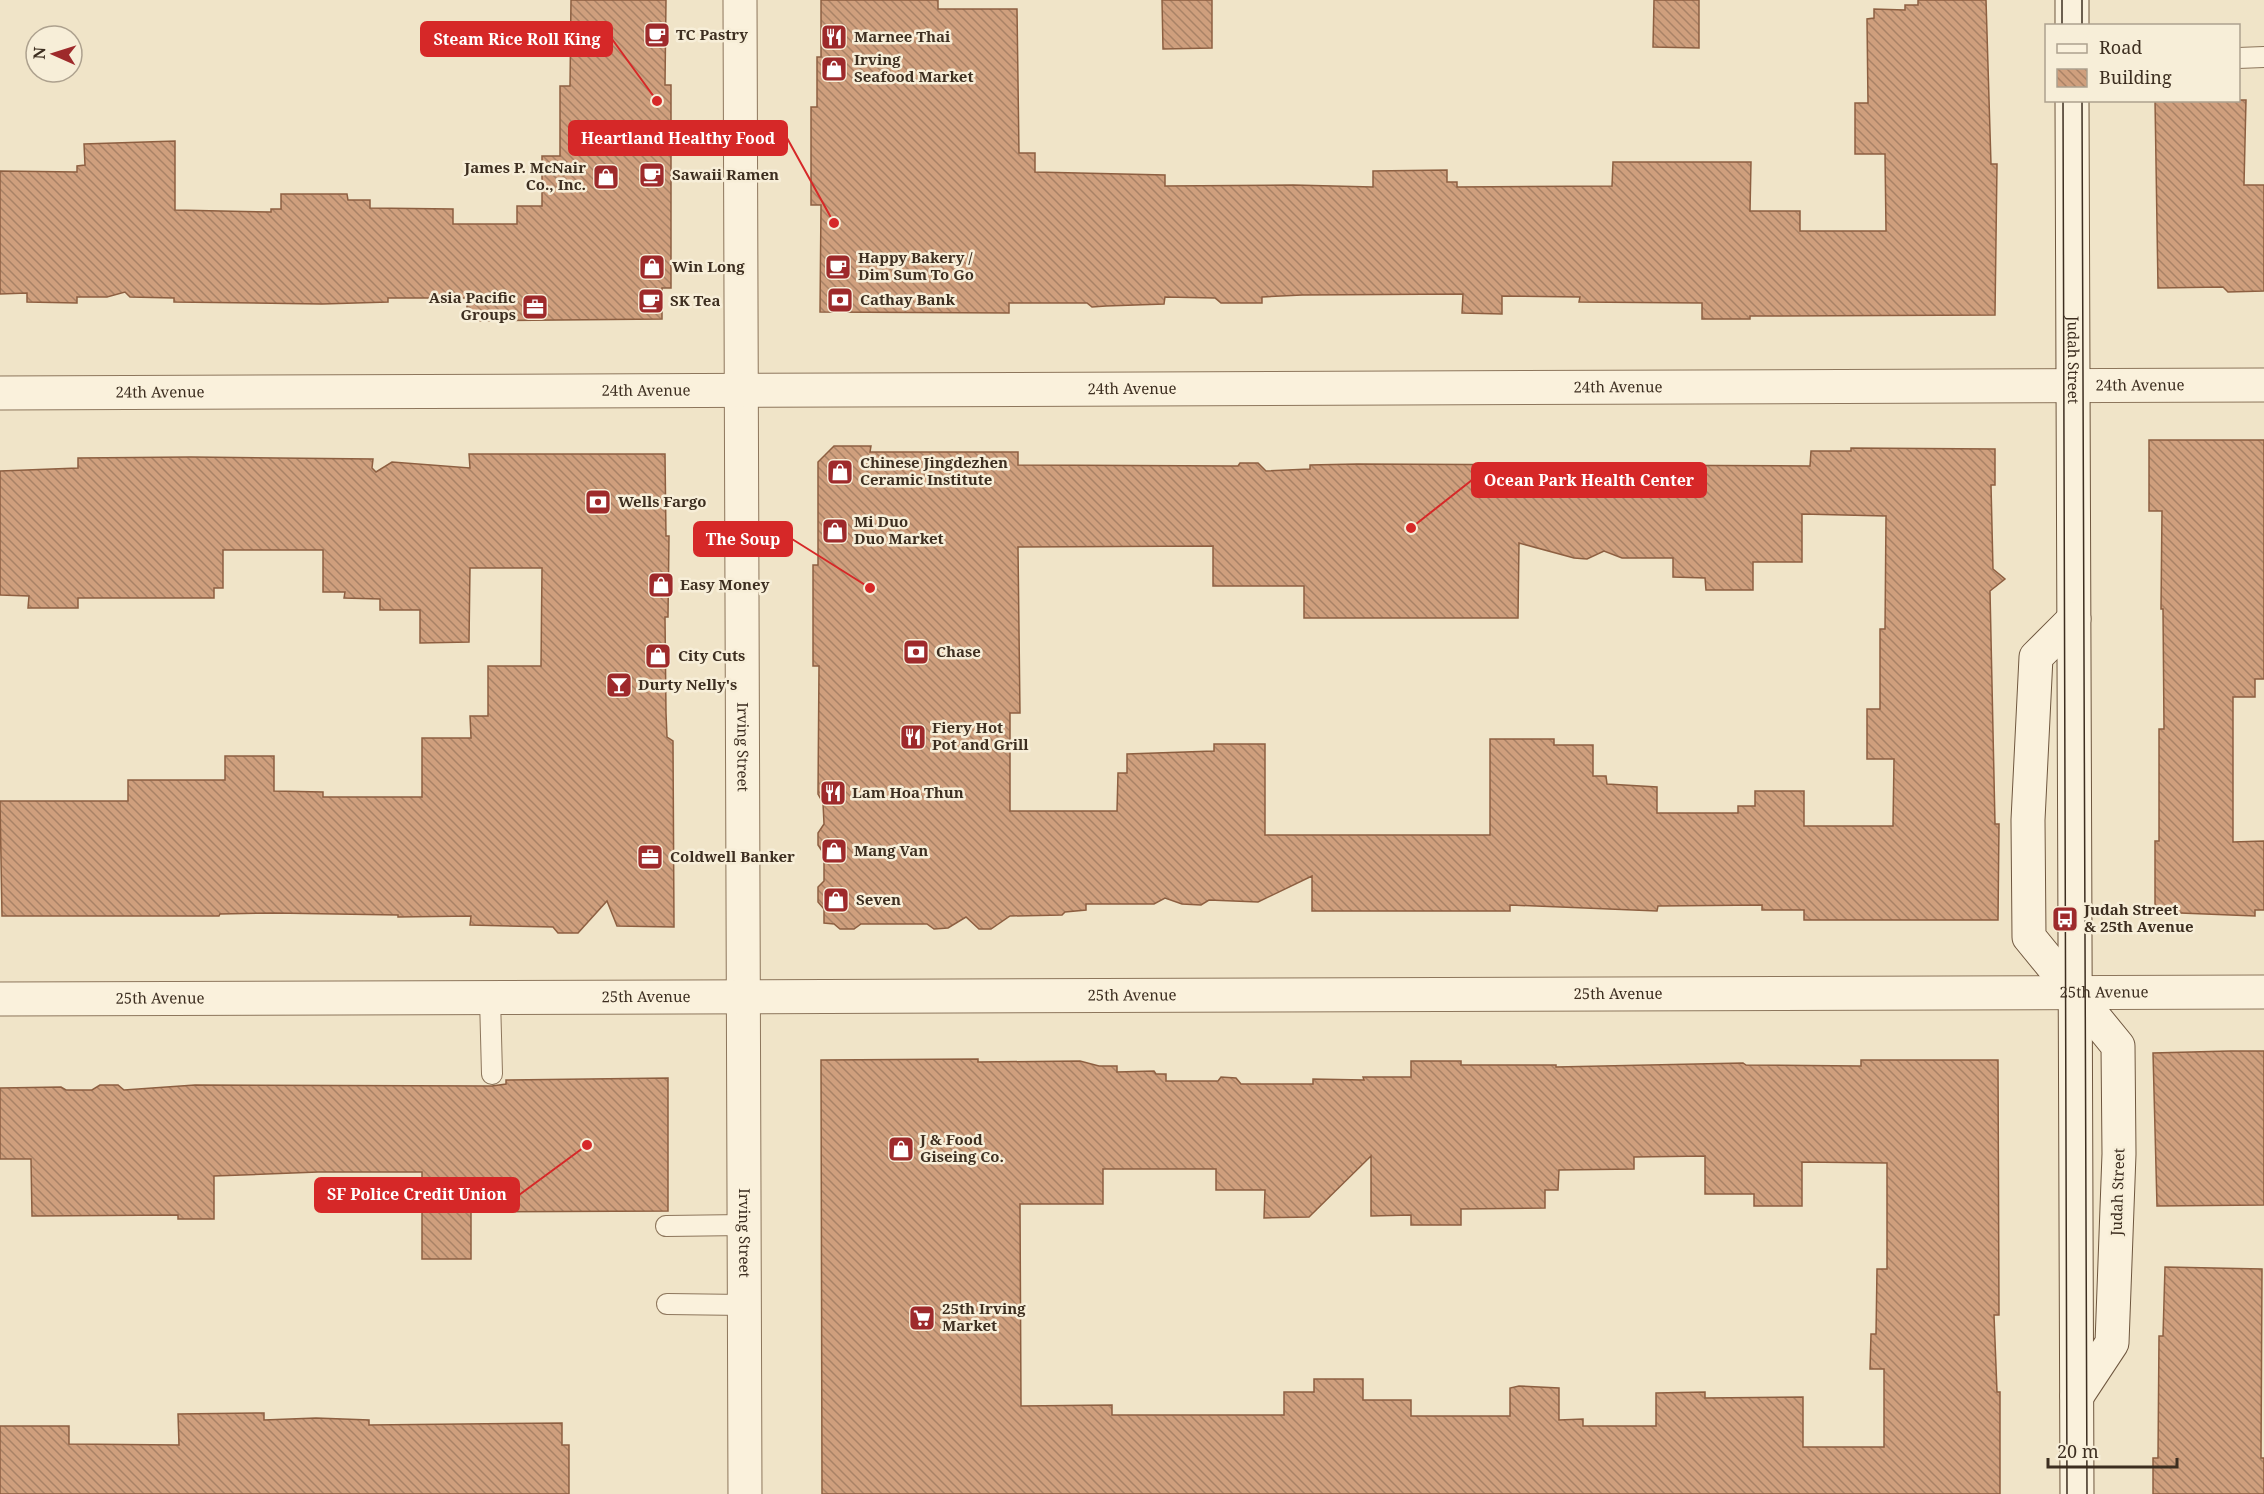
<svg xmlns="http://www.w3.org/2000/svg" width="2264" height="1494" viewBox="0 0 2264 1494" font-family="'Noto Serif',serif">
<defs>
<pattern id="building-back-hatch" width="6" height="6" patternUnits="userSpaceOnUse" patternTransform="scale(1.5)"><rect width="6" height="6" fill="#cf9f7d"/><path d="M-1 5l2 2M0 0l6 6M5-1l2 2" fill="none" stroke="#a98266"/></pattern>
</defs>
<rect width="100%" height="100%" fill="#f0e4c8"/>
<g fill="url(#building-back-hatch)" stroke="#8d5f41" stroke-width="1.5" fill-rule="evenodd">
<polygon points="571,0 666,0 665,85 671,85 671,288 662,288 662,319 467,321 467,298 388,298 388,302 322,304 174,302 174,298 130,297 125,292 107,297 77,297 77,303 27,302 27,293 0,294 0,171 77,172 77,166 85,165 84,144 175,141 175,210 271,212 271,209 281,209 281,194 347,194 348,200 370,200 370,208 453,209 453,224 517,224 517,206 542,206 542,156 560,156 560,86 570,86"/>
<polygon points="821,0 938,0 938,9 1017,9 1019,153 1035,153 1035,172 1165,175 1165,186 1293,185 1373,187 1373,171 1447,170 1447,182 1457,182 1457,187 1612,186 1613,162 1751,162 1750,211 1800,211 1800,231 1886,231 1885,154 1855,154 1855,103 1868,103 1867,19 1874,18 1874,9 1905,10 1905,5 1918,5 1918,0 1986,0 1991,164 1997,164 1995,315 1750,316 1750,319 1702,319 1702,303 1579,302 1580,297 1502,296 1502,314 1462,313 1463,294 1302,295 1262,297 1262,303 1221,303 1215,298 1165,297 1164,304 1106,306 1092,307 1087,303 1009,303 1009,313 820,312 821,205 811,205 811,107 817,107 817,57 821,57"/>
<polygon points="1162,0 1212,0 1212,48 1163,49"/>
<polygon points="1654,0 1699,0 1699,48 1653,47"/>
<polygon points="2155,100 2246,100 2244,185 2264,185 2264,291 2228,292 2223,287 2158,288"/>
<polygon points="2149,440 2264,440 2264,679 2255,679 2255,697 2233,697 2233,842 2264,841 2264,910 2255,910 2255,916 2155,912 2155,841 2159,841 2159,729 2164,729 2163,609 2161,609 2162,511 2149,511"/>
<path d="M834,446H871L870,452H1018V465L1238,466L1240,463H1258L1266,471L1310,469V465L1357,464L1810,466L1811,451H1851V448L1995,449V485H1991L1993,569L2005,579L1990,591L1995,824H1999L1998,920H1804V910H1762V905L1658,906L1657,911L1510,905V911H1312V876L1258,902L1209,900L1201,905L1182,904L1165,898L1154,904H1086V910L1065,912L1062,915L1010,916L991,929H979L966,917L948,928L934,929L927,924H861L854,929H840L834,924L824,923V909L818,902V887L824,881V854L818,845V833L824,824L823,803L818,794L819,666H813V565H818V462ZM1802,514L1886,516L1885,629H1880V709H1867V759H1894L1893,826H1804V791H1755V806H1738V813H1657V787L1607,784L1606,776H1593V745H1554V739H1490V835H1265V744H1214V751L1127,754V773H1118L1117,811H1010V713H1020L1018,547L1213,546V586H1304V618H1518L1519,543L1574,558L1587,559L1604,551L1622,558H1673V577L1705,578L1706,590H1753V562H1802Z"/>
<polygon points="469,454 665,454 666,536 669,536 668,617 665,617 666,713 667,737 673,741 674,927 617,926 607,901 578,933 558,933 553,927 470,925 471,916 398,917 398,915 274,913 220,914 219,916 2,916 0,801 128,801 128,780 225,780 225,756 274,756 274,791 323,792 323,797 422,797 422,738 471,738 470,716 488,716 488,666 541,666 542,568 470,568 469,642 420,643 420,610 380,610 380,599 344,598 345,592 323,592 323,550 223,550 223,588 214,588 214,598 78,598 78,608 28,608 29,596 0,595 0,471 78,468 78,458 191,457 373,459 372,468 376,472 392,462 470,468"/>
<polygon points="2230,1051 2264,1051 2264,1205 2157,1206 2153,1053"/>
<path d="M978,1059V1062L1080,1061L1099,1066H1117V1072L1154,1071L1156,1074H1166V1081H1218L1221,1077L1236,1078L1241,1084H1313V1079L1364,1080L1363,1077H1411V1061H1461V1065H1556V1067L1743,1063L1746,1065L1861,1066V1060H1998L1999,1315H1994L1997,1392H2000V1494H822L821,1060ZM1371,1156V1216L1411,1215V1225H1461V1209L1545,1208V1190H1558L1559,1170L1634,1169V1157L1705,1156V1194H1754V1206H1802V1162L1887,1163V1269H1877L1876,1334H1871L1870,1369H1884V1447H1803V1397L1705,1398V1392L1656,1393V1426H1583V1419L1559,1420V1388L1519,1386L1510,1388V1416H1411V1400H1363V1379H1314V1392H1284V1415H1112V1405L1021,1406L1020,1204H1103V1169H1216V1190H1265L1264,1218L1309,1217Z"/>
<polygon points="668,1078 668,1211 471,1212 471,1259 422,1259 422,1172 318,1172 214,1176 214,1219 178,1219 178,1215 32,1216 31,1159 0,1159 0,1088 61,1087 66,1090 92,1090 100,1085 118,1085 124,1090 195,1085 492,1086 506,1084 506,1080"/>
<polygon points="2165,1267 2262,1269 2261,1458 2264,1458 2264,1494 2153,1494 2153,1458 2158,1458 2159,1336 2163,1336"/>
<polygon points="264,1413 264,1420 316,1418 369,1420 369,1425 562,1423 562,1445 569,1445 569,1494 0,1494 0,1426 69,1426 69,1444 179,1445 178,1414"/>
</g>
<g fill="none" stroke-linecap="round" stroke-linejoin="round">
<defs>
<g id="lane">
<polyline points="2238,58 2264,57"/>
<polyline points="490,998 492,1074"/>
<polyline points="666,1226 744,1225"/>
<polyline points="667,1304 744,1305"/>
</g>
<g id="street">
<path id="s1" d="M740,0L745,1494"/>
<path id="s2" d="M0,393L2264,385"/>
<path id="s3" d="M0,999L2264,992"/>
</g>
<g id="secondary">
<polyline points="2072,0 2072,26"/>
<path id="s4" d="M2072,100L2077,1494"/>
<polyline points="2074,619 2036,657 2028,820 2029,937 2118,1046 2119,1154 2112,1343 2077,1396"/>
</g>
</defs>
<use href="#lane" stroke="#8d765c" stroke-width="22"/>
<use href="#street" stroke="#8d765c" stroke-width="35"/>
<use href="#secondary" stroke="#6f573f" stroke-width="35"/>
<use href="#lane" stroke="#faf1dc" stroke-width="20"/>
<use href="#street" stroke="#faf1dc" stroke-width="33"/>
<use href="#secondary" stroke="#faf1dc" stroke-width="33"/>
<g stroke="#3d2e20" stroke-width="1.5">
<polyline points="2062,0 2062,26"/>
<polyline points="2082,0 2082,26"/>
<polyline points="2063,100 2067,1494"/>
<polyline points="2082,100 2087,1494"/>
</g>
</g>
<defs>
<symbol id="cafe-square" viewBox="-11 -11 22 22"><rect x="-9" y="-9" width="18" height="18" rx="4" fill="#9e2a2b" stroke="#f7eed8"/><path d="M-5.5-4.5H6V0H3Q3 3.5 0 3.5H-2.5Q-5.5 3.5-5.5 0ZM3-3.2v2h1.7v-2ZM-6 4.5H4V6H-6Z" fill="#fff"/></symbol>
<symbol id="restaurant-square" viewBox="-11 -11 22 22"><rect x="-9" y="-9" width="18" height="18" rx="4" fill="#9e2a2b" stroke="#f7eed8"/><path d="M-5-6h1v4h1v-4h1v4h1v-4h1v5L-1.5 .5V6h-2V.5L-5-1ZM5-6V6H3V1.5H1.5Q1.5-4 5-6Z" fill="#fff"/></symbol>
<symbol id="shop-square" viewBox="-11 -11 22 22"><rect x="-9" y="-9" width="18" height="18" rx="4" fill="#9e2a2b" stroke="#f7eed8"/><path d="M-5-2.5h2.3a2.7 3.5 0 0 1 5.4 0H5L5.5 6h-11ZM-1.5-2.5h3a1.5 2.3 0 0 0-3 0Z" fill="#fff"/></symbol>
<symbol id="bank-square" viewBox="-11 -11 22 22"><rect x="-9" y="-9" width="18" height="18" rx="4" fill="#9e2a2b" stroke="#f7eed8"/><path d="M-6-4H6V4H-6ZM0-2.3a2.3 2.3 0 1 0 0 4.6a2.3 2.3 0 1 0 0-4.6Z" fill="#fff"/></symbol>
<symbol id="office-square" viewBox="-11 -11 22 22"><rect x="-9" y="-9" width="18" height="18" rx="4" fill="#9e2a2b" stroke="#f7eed8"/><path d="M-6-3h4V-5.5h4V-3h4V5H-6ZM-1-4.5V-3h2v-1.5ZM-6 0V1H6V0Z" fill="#fff"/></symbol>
<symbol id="bar-square" viewBox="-11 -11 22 22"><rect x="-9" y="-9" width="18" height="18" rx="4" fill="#9e2a2b" stroke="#f7eed8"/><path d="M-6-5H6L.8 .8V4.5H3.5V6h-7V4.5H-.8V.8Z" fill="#fff"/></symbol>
<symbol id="bus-square" viewBox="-11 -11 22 22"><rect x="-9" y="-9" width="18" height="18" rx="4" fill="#9e2a2b" stroke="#f7eed8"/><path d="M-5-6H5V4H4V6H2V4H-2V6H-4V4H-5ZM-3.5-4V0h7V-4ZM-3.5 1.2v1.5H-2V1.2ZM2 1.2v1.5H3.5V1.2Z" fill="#fff"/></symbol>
<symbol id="supermarket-square" viewBox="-11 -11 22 22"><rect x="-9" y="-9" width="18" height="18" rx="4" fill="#9e2a2b" stroke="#f7eed8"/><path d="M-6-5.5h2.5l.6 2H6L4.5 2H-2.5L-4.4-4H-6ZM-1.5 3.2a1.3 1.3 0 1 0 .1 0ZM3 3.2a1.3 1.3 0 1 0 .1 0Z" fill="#fff"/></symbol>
</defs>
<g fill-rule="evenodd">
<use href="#cafe-square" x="642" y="20" width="30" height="30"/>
<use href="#restaurant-square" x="819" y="22" width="30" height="30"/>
<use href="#shop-square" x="819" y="54" width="30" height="30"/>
<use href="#cafe-square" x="637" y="160" width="30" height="30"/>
<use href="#shop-square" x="591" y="162" width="30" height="30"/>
<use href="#shop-square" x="637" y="252" width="30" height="30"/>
<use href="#cafe-square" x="823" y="252" width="30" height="30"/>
<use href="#bank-square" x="825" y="285" width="30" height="30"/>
<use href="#cafe-square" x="636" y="286" width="30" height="30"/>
<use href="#office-square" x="520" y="292" width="30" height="30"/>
<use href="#shop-square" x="825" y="457" width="30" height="30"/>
<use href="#bank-square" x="583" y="487" width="30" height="30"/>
<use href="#shop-square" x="820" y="516" width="30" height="30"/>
<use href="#shop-square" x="646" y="570" width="30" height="30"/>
<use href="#bank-square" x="901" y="637" width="30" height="30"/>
<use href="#shop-square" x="643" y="641" width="30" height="30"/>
<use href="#bar-square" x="604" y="670" width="30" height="30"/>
<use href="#restaurant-square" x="898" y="722" width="30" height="30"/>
<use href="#restaurant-square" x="818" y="778" width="30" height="30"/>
<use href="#shop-square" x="819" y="836" width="30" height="30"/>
<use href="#office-square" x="635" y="842" width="30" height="30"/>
<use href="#shop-square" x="821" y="885" width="30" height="30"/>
<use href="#bus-square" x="2050" y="904" width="30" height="30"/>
<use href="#shop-square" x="886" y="1134" width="30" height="30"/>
<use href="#supermarket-square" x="907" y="1303" width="30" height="30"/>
</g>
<g text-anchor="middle" stroke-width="5" stroke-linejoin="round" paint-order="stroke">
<g font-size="15" font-weight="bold" fill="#3d2e20" stroke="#f7eed8" text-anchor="start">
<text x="676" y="40">TC Pastry</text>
<text x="854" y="42">Marnee Thai</text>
<text x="854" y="65">Irving<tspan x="854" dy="17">Seafood Market</tspan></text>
<text x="586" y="173" text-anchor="end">James P. McNair<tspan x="586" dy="17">Co., Inc.</tspan></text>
<text x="672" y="180">Sawaii Ramen</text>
<text x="858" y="263">Happy Bakery /<tspan x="858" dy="17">Dim Sum To Go</tspan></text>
<text x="672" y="272">Win Long</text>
<text x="516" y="303" text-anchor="end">Asia Pacific<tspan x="516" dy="17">Groups</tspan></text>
<text x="860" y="305">Cathay Bank</text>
<text x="670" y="306">SK Tea</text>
<text x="860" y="468">Chinese Jingdezhen<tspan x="860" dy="17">Ceramic Institute</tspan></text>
<text x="618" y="507">Wells Fargo</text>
<text x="854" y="527">Mi Duo<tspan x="854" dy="17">Duo Market</tspan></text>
<text x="680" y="590">Easy Money</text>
<text x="936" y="657">Chase</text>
<text x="678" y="661">City Cuts</text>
<text x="638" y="690">Durty Nelly's</text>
<text x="932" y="733">Fiery Hot<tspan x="932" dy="17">Pot and Grill</tspan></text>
<text x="852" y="798">Lam Hoa Thun</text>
<text x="854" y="856">Mang Van</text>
<text x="670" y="862">Coldwell Banker</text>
<text x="856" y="905">Seven</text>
<text x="2084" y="915">Judah Street<tspan x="2084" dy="17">&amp; 25th Avenue</tspan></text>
<text x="920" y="1145">J &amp; Food<tspan x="920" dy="17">Giseing Co.</tspan></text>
<text x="942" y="1314">25th Irving<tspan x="942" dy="17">Market</tspan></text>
</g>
<g font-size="15" fill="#3d2e20" stroke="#f7eed8">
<text dy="5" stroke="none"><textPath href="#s4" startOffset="260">Judah Street</textPath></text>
<text dy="5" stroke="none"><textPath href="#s2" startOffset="2140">24th Avenue</textPath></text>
<text dy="5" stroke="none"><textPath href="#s2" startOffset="1618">24th Avenue</textPath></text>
<text dy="5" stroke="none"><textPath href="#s2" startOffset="1132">24th Avenue</textPath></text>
<text dy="5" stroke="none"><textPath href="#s2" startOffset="646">24th Avenue</textPath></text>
<text dy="5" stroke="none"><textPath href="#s2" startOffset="160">24th Avenue</textPath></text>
<text dy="5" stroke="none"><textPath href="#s1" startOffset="747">Irving Street</textPath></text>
<text dy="5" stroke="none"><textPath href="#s3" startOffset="2104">25th Avenue</textPath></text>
<text dy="5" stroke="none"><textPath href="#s3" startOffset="1618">25th Avenue</textPath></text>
<text dy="5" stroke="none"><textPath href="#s3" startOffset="1132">25th Avenue</textPath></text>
<text dy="5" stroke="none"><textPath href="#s3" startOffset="646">25th Avenue</textPath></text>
<text dy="5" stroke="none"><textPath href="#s3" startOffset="160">25th Avenue</textPath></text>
<text transform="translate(2118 1192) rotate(-88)" y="5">Judah Street</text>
<text dy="5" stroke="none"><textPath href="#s1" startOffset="1233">Irving Street</textPath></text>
</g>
</g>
<path fill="none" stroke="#d62828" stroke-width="2" d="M657 101L612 39M834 223L787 138M1411 528L1472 480M870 588L792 539M587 1145L519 1195"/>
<g fill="#d62828" stroke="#f7eed8" stroke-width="2">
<circle cx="657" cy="101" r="6"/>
<circle cx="834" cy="223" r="6"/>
<circle cx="1411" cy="528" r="6"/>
<circle cx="870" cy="588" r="6"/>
<circle cx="587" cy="1145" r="6"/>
</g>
<g fill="#d62828" stroke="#d62828" stroke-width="2">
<rect x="421" y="22" width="191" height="34" rx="6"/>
<rect x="569" y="121" width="218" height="34" rx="6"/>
<rect x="1472" y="463" width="234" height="34" rx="6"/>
<rect x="694" y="522" width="98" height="34" rx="6"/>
<rect x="315" y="1178" width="204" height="34" rx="6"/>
</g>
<g font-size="16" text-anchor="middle" font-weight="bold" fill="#fff">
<text x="517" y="45">Steam Rice Roll King</text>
<text x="678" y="144">Heartland Healthy Food</text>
<text x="1589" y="486">Ocean Park Health Center</text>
<text x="743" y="545">The Soup</text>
<text x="417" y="1200">SF Police Credit Union</text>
</g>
<rect x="2045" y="24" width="195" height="78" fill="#f7eed8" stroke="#ada18e" stroke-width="1.5"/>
<rect x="2057" y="44" width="30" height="9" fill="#faf1dc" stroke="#ada18e" stroke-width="1.5"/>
<text x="2099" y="54" font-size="18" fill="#3d2e20">Road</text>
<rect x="2057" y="69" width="30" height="18" fill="url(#building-back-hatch)" stroke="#ada18e" stroke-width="1.5"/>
<text x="2099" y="84" font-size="18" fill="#3d2e20">Building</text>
<g transform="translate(54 54) rotate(273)"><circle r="28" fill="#f7eed8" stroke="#ada18e" stroke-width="1.5"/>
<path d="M0-4.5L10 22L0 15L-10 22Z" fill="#9e2a2b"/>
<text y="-9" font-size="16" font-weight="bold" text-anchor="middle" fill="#3d2e20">N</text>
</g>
<path d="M2048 1458v9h129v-9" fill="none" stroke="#3d2e20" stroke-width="3"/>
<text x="2057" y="1458" font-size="18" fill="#3d2e20" stroke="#f7eed8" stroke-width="4.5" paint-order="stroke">20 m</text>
</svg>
